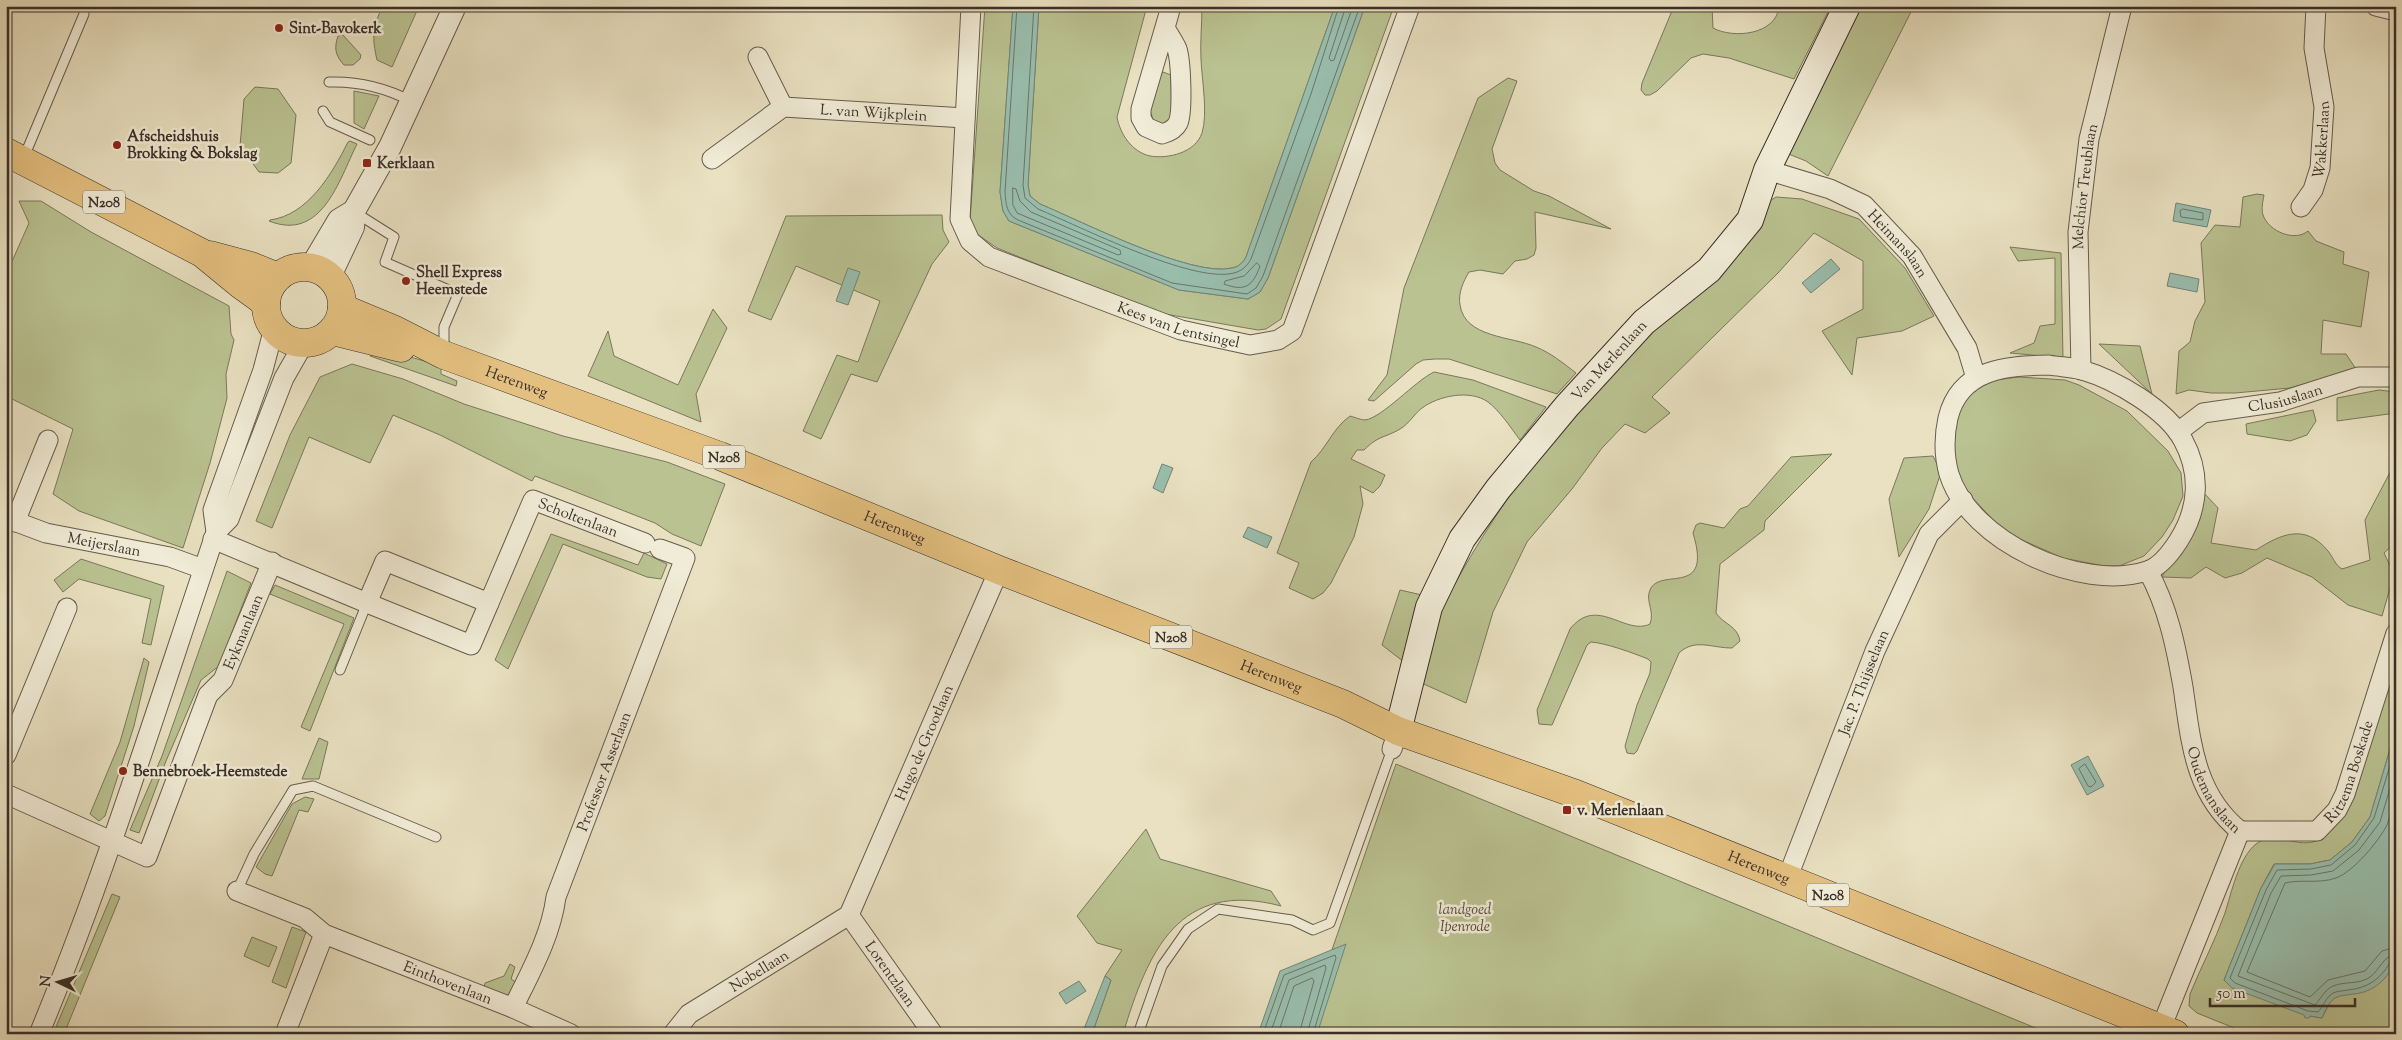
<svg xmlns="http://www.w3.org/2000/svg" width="2402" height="1040" viewBox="0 0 2402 1040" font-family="'Sorts Mill Goudy',serif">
<rect width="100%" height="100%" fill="#e9e1c1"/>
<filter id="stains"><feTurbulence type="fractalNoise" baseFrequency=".004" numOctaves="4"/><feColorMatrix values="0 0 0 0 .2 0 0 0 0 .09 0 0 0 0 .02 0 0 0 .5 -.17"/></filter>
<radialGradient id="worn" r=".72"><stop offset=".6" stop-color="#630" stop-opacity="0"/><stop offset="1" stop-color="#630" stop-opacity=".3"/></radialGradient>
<g fill="#bac291" stroke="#7a785c">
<path d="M383,6H419L392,67L377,60C372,38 372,27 383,6Z"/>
<polygon points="985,6 1013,6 1000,192 1003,211 1009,221 1179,290 1248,299 1260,292 1268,278 1365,6 1394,6 1281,319 1266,329 1258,330 1159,313 997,248 974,232 970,221"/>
<path d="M1039,6H1147L1117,117C1120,134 1132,152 1150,156C1168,159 1195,153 1202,133C1208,114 1202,80 1201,60C1200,42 1202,24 1202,6H1335L1246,257C1243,263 1238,267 1232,268C1192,278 1081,221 1040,204L1030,196L1028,185Z"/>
<path d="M1674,6H1712L1713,28C1733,39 1777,35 1779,6H1831L1794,79L1729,58L1703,54L1691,58L1657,91L1650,95H1645L1641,90L1642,83Z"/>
<polygon points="1861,6 1914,6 1828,176 1806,161 1786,153"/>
<path d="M343,35L361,55L360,59L353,65H344C335,55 334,48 338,36Z"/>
<polygon points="1163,72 1171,75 1172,113 1170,119 1163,125 1154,123 1150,110 1160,76"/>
<path d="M1508,78L1517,81L1492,149L1495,163L1500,170L1534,191L1549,196L1611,229L1535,212L1536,248L1534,255L1527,259L1515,261L1503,274L1480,270L1469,272C1463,282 1458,293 1460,305C1465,338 1511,336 1536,347C1551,353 1563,363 1576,373L1557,394L1449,359H1435L1423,360L1416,364L1374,401L1368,400L1387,375L1404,288L1478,98Z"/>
<polygon points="255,87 278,89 296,115 291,163 278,173 259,172 240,146 244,99"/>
<polygon points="354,91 379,96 364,129 354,123"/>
<path d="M350,141L357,144C339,180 322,242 269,221L270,220C308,215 332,174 348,142Z"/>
<path d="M2257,194L2264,195C2263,201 2261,209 2263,215C2269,232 2295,242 2308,231L2316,241L2344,252L2343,264L2369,272L2361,327L2323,320L2321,354H2346L2356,369L2290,388L2235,393H2211L2189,390L2176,394L2179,351L2190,342L2195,321L2205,302L2201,243L2215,225L2240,227L2243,197Z"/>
<path d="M1776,197L1802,199L1859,219L1905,268L1934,316L1902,331L1857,338L1852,375L1822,331L1863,309V261L1814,233L1778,273L1652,397L1670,413L1645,433L1625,424L1602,448L1572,489L1527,542L1493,612L1466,703L1417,681C1423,661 1428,638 1437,619C1464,562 1499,510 1535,459L1767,203Z"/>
<polygon points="19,201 41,201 91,232 229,306 231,334 234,340 226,374 227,398 210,463 183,548 79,511 53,494 73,429 6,396 6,275 29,223"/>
<polygon points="942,215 943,230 949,242 932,264 877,382 851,374 821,439 803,431 837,355 858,362 880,301 796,266 771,320 748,311 786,216"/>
<polygon points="2010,247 2061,253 2063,358 2010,353 2034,343 2040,326 2055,324 2055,258 2018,261"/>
<polygon points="713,309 727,328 696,394 701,422 588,376 608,331 614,356 678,385"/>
<polygon points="2099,344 2140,346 2152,394"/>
<polygon points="373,346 441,366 441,374 457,381 456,386 370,356"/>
<polygon points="352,364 403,379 464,404 563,436 667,462 725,484 701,546 672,534 655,523 535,476 532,481 440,435 393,415 370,463 309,437 272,528 256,521 290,435 320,377"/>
<path d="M1434,372L1473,380L1546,407L1520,440C1511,428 1500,411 1488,402C1470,389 1438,396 1422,408C1414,414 1409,424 1400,429C1385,438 1379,435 1364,450H1357L1351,459L1385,475L1380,486L1373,493L1360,486L1363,504L1354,537L1331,583L1323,593L1313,599L1289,588L1299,563L1277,553L1311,462C1327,448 1332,429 1350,416C1354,417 1361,420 1365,420C1382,418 1415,381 1434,372Z"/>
<polygon points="2019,377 2065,380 2079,385 2127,411 2168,451 2181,473 2183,496 2173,520 2162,537 2144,556 2119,566 2104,566 2063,558 2015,537 1997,524 1968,493 1957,477 1952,430 1964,402 1973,391 1995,380"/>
<polygon points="2379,390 2396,392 2396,413 2337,421 2337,398"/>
<polygon points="2313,410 2316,421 2307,435 2290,441 2247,434 2246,424"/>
<path d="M1832,454L1765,521L1764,530L1720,564L1716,613C1723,624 1738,626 1740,641L1732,648C1711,648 1695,638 1679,653L1637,751L1634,754L1627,753L1625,746L1637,705L1650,673L1651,662L1648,659C1633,653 1606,643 1591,642L1587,645L1552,725L1539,724L1537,710L1570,629C1597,595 1625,636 1650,624C1655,611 1645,601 1650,590C1660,566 1713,599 1693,533L1696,525L1700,523L1724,528L1740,509L1748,506L1791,457Z"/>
<polygon points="1933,456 1941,472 1929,509 1899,557 1889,499 1904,458"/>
<path d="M2396,461V542L2384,553L2394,574L2382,616L2348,605L2312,577L2267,558L2242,573L2225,578L2206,567L2191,578L2162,577L2203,492L2218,508L2211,543L2256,550C2281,534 2305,523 2328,551C2333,557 2335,565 2342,569L2370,560L2365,520Z"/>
<polygon points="551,534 638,565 644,553 667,564 661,579 647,577 563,544 508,669 495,660"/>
<polygon points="81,559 164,586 151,645 142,643 151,599 79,579 63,592 54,580"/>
<polygon points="227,571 251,583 219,666 201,680 166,761 139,833 130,830 162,756"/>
<polygon points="275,585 354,618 310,731 301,727 344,624 270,594"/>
<polygon points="1400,590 1422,595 1404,662 1382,645"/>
<polygon points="144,658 149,662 134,726 105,816 99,821 90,814 120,742"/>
<path d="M2396,664V729L2370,817L2352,842L2330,860L2310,864H2274L2261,888L2224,980L2310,1016L2322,1018L2330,1002L2396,804V1034H2249L2197,1013L2189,1006L2190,994C2201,967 2215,941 2225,913C2231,894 2239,857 2256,844C2282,824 2309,866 2338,821Z"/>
<polygon points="319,738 328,742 319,779 302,779"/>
<polygon points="1396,764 2050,1034 1303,1034"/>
<polygon points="305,797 314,799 308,812 299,810 272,876 265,874 256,867 292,804"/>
<path d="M1146,829L1160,859L1271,891L1281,906C1179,879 1148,951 1123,1034H1092L1111,980L1105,976L1122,950L1097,943L1077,916Z"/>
<polygon points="112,894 120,897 64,1034 53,1034"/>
<polygon points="292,927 306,932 286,988 272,982"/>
<polygon points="252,937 277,947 269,967 244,956"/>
<polygon points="510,964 515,967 511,979 517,983 508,998 484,987 485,983 504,976"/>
</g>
<g fill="#99bead" stroke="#738578">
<path d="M1013,6H1039L1028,185L1030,196L1040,204C1081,221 1192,278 1232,268C1238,267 1243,263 1246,257L1335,6H1365L1268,278L1260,292L1248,299L1179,290L1009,221L1003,211L1000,192Z"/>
<polygon points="2176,203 2211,210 2207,227 2173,221"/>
<polygon points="1831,259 1840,269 1811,293 1802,283"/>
<polygon points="848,268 860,272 848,305 836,301"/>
<polygon points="2170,273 2199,279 2197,292 2167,286"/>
<polygon points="1162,464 1173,468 1163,493 1153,488"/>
<polygon points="1248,527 1272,537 1267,548 1243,537"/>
<path d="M2396,729V962C2387,979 2374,992 2354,994C2348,995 2340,995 2335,998C2328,1003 2325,1011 2322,1018L2310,1016L2309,1018H2305L2304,1015L2232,988L2224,980L2261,888L2275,864H2310L2330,860L2352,842L2370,817Z"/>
<polygon points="2088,756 2104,786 2087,795 2071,765"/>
<polygon points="1346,944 1317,1034 1258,1034 1280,971"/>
<polygon points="1105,976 1111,980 1092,1034 1082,1034"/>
<polygon points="1079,981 1086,991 1066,1004 1059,993"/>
</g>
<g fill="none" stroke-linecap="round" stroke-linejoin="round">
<g stroke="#6a766a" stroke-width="1">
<path d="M1017,6L1005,192C1006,204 1006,214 1018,220L1172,283L1247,294L1256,288L1263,276L1360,6"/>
<path d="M1034,6L1023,185L1025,198L1038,209C1079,226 1193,284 1234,273C1242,271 1247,266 1251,259L1311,94L1339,6"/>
<polyline points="1346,6 1329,58 1331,61 1334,60 1353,6"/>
<polygon points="1013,188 1016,189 1020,201 1031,212 1120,250 1121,254 1118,255 1017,213 1013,205"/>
<polygon points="2183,209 2203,213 2203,220 2181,217 2180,211"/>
<path d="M1257,263L1260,266C1253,286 1245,292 1224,284L1225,281L1244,276Z"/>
<path d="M2396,746L2374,818L2355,845L2331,865L2311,869L2277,870L2266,890L2230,978L2235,983L2308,1011L2318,1012C2324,1006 2325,998 2333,993C2337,991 2343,991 2348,990C2368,988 2380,979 2390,963L2396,961"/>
<polygon points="2085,764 2096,782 2091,787 2088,786 2079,769"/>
<path d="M2396,768L2380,822L2359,850L2333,871L2311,875L2281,876L2271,893L2238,976L2315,1005C2321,999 2324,990 2333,986C2345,981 2359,985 2370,977C2380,970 2383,955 2396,955"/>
<path d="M2396,795C2393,804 2391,815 2387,825C2379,841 2353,872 2336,878C2319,884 2301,879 2285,883L2247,972L2310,997L2328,980L2365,971L2382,951L2396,947"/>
<polyline points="1263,1034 1284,975 1335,955 1336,958 1313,1034"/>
<polyline points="1270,1034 1289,980 1325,965 1326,968 1307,1034"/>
<polyline points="1278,1034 1294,986 1312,978 1314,981 1299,1034"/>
</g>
<defs>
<g id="service">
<path d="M329,82C359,81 384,87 411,101"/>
<polyline points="323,111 330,122 370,140"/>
<polyline points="24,157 84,14"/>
<polyline points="356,213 394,237 385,262 458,294 444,327 444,351"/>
<polyline points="340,670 367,603"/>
<polyline points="237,891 254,854 293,790 313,786 436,837"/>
<polyline points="1138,1034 1162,966 1188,929 1218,909 1292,920 1313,930 1330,923 1392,749"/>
</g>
<g id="minor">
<path id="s1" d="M971,6L960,219L970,241L989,257L1181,330L1250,345L1278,340L1292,331L1410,6"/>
<polyline points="2376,6 2396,11"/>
<path d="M1165,28C1169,35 1174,42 1177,49C1181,61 1183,112 1178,123C1175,129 1169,132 1162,134L1146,127L1141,118V109L1168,17L1171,6"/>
<polyline points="758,57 783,107"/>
<path id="s2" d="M712,159L783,107L965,118"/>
<path id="s3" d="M1767,170L1830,189L1864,205L1912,256L1967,348L1976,378"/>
<path id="s4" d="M2301,207L2313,190L2320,168L2324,107L2314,48L2316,6"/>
<path d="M2049,365C2060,367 2072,367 2082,370C2116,380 2166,409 2183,440C2201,473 2199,508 2179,540C2172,551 2160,567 2147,571C2081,592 1970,542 1949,474C1944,456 1944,436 1948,418C1960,368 2007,366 2049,365Z"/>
<path id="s5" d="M2081,370L2078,232L2089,139L2122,6"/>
<path id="s6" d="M2178,432L2203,413L2280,402L2358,377H2396"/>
<path id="s7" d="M6,518L46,533L170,557L203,569"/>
<polyline points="15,522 48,440"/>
<polyline points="216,532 229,519 284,378 304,343"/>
<path id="s8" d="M213,539L367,603L385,561L489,603L533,500L645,543"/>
<path id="s9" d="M2148,571C2168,607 2176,647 2183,687C2191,741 2194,794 2240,831"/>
<polyline points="367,603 471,645 489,603"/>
<polyline points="1392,749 1398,731"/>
<polyline points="6,755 67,608"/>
<path id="s10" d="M6,794L147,857L208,695L223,680L272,562"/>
<path id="s11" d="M2240,831H2317L2337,810L2345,794L2396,633"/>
<path id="s12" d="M1787,879L1875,651L1929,534L1963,500"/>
<path id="s13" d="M237,891L305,918L324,934L513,1008L571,1034"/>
<path id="s14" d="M849,915L999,570"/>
<path id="s15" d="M849,915L933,1034"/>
<path id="s16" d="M513,1008C530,973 551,936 556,897L685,558L660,549"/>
<polyline points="2161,1028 2240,831"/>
<path d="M39,1034C107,870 159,700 216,532L213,510L263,370L274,328"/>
<polyline points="285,1034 324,934"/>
<path id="s17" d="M673,1034L689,1014L849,915"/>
</g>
<g id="tertiary">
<polyline points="311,267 339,220 354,211"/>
<polyline points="330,276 353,227 354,211 390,147 455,6"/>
</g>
<g id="secondary">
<path id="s18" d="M1398,731L1429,607L1462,539L1498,489L1567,406L1644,322L1709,270L1750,220L1767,170L1847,6"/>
</g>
<g id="primary">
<polyline points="6,152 202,253 241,285 266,303"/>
<polyline points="210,255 251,266 278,277"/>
<circle cx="304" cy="305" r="38"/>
<path id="s19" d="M342,308L395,330L444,355L720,456L999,570L1343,704L1398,731L1576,794L2175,1034"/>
<polyline points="332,331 401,348"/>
</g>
</defs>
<use href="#service" stroke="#665c4e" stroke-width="11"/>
<use href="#minor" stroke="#665c4e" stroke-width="21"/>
<use href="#tertiary" stroke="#665c4e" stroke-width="24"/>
<use href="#secondary" stroke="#3a2f28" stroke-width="28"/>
<use href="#primary" stroke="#3a2f28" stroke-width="29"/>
<use href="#service" stroke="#f1ecd7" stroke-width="9"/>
<use href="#minor" stroke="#f1ecd7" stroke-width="19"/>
<use href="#tertiary" stroke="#f1ecd7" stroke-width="22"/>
<use href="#secondary" stroke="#f1ecd7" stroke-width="26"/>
<use href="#primary" stroke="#e4c080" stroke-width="28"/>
</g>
<g fill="#8f2418" stroke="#f1ecd7" stroke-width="2">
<circle cx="279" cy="28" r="5"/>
<circle cx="117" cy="145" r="5"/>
<rect x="362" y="158" width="10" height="10" rx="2.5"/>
<circle cx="406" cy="281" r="5"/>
<circle cx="123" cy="771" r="5"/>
<rect x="1562" y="805" width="10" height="10" rx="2.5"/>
</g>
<g text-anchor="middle" stroke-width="5" stroke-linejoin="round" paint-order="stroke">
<g fill="#f1ecd7" stroke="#71685c" stroke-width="1">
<rect x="83" y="190.5" width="42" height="23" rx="4"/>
<rect x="703" y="445.5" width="42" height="23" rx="4"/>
<rect x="1150" y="625.5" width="42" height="23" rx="4"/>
<rect x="1807" y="883.5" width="42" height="23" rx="4"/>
</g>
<g font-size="14" font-weight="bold" fill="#3a2f28">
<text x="104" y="207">N208</text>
<text x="724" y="462">N208</text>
<text x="1171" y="642">N208</text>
<text x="1828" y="900">N208</text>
</g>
<g font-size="15" font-weight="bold" fill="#3a2f28" stroke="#f1ecd7" text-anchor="start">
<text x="289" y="33">Sint-Bavokerk</text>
<text x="127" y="141">Afscheidshuis<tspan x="127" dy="17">Brokking &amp; Bokslag</tspan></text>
<text x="377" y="168">Kerklaan</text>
<text x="416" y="277">Shell Express<tspan x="416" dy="17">Heemstede</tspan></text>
<text x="133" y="776">Bennebroek-Heemstede</text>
<text x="1577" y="815">v. Merlenlaan</text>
</g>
<g font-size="15" fill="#3a2f28" stroke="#f1ecd7">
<text dy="5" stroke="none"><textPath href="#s2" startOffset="179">L. van Wijkplein</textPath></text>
<text dy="5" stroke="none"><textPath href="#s4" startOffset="72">Wakkerlaan</textPath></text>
<text dy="5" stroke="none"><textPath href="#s5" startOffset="184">Melchior Treublaan</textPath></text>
<text dy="5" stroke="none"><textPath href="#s3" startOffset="155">Heimanslaan</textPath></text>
<text dy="5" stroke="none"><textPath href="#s1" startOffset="464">Kees van Lentsingel</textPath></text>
<text dy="5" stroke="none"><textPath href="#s18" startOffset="435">Van Merlenlaan</textPath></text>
<text dy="5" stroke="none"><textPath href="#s19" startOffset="190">Herenweg</textPath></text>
<text dy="5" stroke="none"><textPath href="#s6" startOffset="115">Clusiuslaan</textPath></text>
<text dy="5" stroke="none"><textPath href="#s8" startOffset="485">Scholtenlaan</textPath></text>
<text dy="5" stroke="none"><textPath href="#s19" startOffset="595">Herenweg</textPath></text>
<text dy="5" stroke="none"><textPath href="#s7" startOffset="102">Meijerslaan</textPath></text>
<text dy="5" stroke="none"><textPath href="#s10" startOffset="401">Eykmanlaan</textPath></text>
<text dy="5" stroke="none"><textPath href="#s19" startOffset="1000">Herenweg</textPath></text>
<text dy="5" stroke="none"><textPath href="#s12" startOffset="211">Jac. P. Thijsselaan</textPath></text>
<text dy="5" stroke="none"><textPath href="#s14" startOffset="188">Hugo de Grootlaan</textPath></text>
<text dy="5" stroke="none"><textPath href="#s11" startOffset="146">Ritzema Boskade</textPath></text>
<text dy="5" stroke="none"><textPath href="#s16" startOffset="254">Professor Asserlaan</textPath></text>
<text dy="5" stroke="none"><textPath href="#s9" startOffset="231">Oudemanslaan</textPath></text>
<text dy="5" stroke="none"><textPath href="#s19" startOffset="1524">Herenweg</textPath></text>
<text dy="5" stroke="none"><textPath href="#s17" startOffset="108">Nobellaan</textPath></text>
<text dy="5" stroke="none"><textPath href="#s15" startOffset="72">Lorentzlaan</textPath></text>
<text dy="5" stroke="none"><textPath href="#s13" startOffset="231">Einthovenlaan</textPath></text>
</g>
<g font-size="15" font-style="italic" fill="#544c3d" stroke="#f1ecd7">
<text x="1465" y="914">landgoed<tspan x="1465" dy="17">Ipenrode</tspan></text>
</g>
</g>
<rect width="2402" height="1040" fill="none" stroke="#e9e1c1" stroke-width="25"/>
<rect x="8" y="8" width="2387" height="1025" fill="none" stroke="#3a2f28" stroke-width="2.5"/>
<rect x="12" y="12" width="2377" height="1015" fill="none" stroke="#3a2f28"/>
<g transform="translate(58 982) rotate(275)" stroke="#f1ecd7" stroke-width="4" paint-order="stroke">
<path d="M0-4L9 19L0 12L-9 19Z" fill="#3a2f28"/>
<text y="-8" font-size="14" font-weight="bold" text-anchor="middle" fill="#3a2f28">N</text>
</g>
<path d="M2210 998v8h145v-8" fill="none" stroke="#3a2f28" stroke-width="2.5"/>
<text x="2217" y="998" font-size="15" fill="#3a2f28" stroke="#f1ecd7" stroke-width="4" paint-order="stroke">50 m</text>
<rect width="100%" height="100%" filter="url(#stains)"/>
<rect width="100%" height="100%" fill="url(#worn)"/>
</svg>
